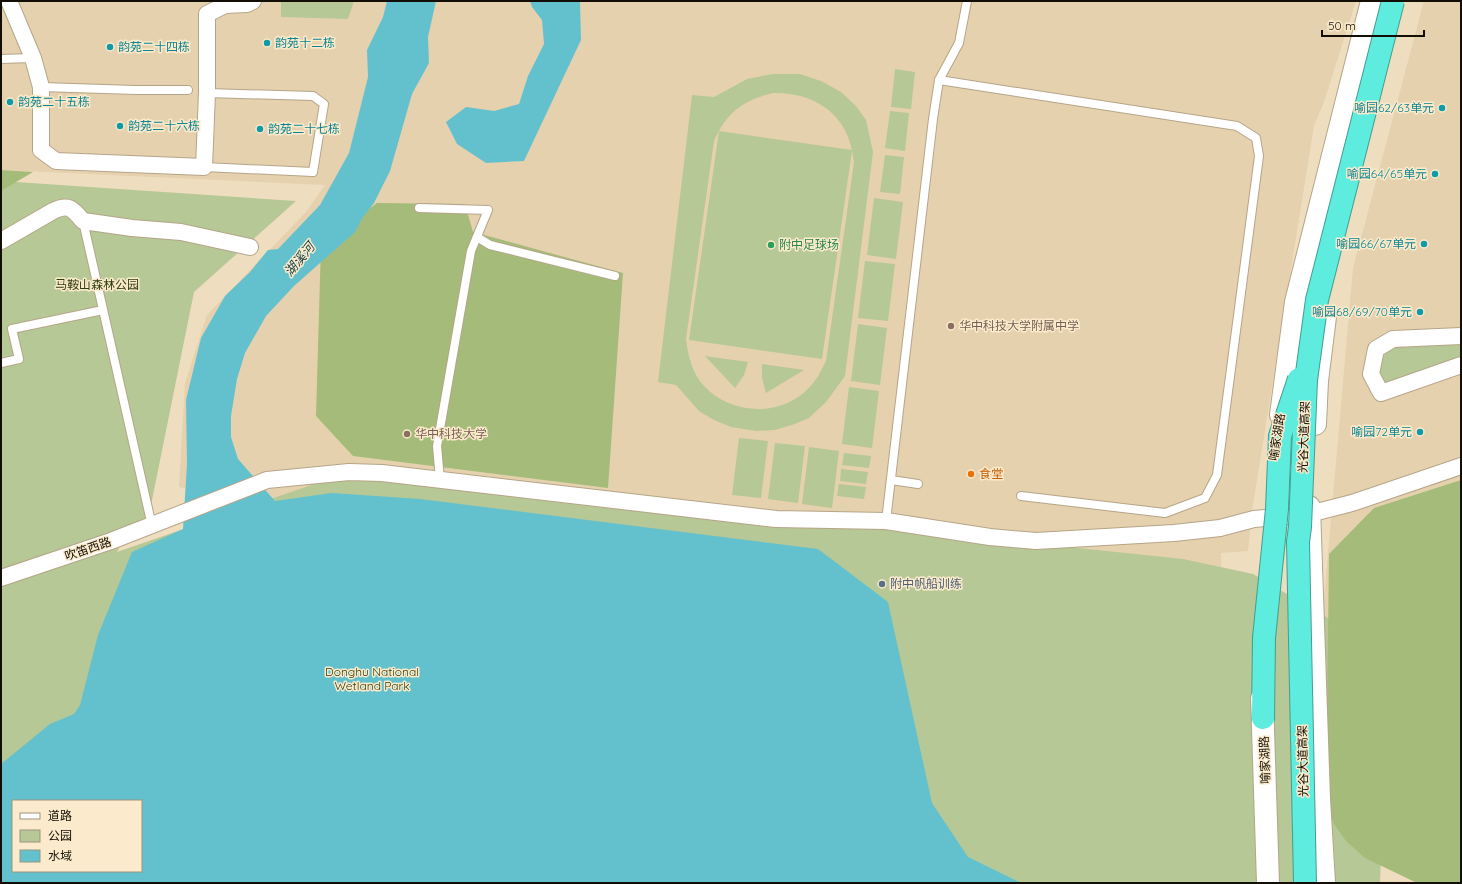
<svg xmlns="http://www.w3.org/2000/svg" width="1462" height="884" viewBox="0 0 1462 884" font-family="Quicksand,'Noto Sans SC',sans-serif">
<rect width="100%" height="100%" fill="#eeddbf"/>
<g fill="#e6d1ae" fill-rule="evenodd">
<path d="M1,1H1356L1324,102L1314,126L1252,511L1248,551L1221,553L1228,883H1V743L252,505L179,487L185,383L207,315L306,212L325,185L1,170ZM13,801H141V871H13Z"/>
<polygon points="1424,1 1461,1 1461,654 1320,645 1353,268"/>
</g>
<g fill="#b6c895" fill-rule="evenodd">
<polygon points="281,1 354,1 348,19 281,17"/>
<polygon points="895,69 915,72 911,109 891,107"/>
<path d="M773,74H800L821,81L841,92L856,106L866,120L873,152L845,376L826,402L809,418L795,424L775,430L756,431L731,427L714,420L699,411L676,385L658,382L692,95L714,97L747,79ZM773,93C811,92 844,111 852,150L719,131L689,340L822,359L852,151L854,162L826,361C822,368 819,376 814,382C787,418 732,417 703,385C692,372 688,356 686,339L714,141C726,113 743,100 773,93Z"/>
<polygon points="890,111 909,113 905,151 885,148"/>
<polygon points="885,155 904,157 900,194 880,192"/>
<path d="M1,181L296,201L194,292L149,515L126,535L117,552L349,472L1183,559L1253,574L1328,618L1366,679L1384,763L1380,883H1ZM13,801H141V871H13Z"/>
<polygon points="874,198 903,202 896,259 867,255"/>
<polygon points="865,261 895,264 888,321 858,318"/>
<polygon points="858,324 887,328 880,385 851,381"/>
<polygon points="1461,344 1461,360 1385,385 1378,369 1388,347"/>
<polygon points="705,356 748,362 744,375 735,388"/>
<polygon points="762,364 804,370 766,393 762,378"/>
<polygon points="849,387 879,391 872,448 842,444"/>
<polygon points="739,438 768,441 761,498 732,495"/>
<polygon points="775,443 805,446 798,503 768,499"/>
<polygon points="809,447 839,451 832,508 802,504"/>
<polygon points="844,453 871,456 869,468 842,465"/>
<polygon points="841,469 868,472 866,484 840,481"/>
<polygon points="839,484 866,487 864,499 837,496"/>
</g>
<g fill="#a5bb7a">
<polygon points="1,170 33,172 1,191"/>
<polygon points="377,203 465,204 473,232 623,273 608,488 353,456 316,416 321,244"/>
<polygon points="1461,480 1461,883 1417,883 1365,858 1346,841 1334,824 1326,802 1329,554 1374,508"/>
</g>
<g fill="#63c1ce" fill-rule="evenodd">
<path d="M387,1H436L428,37L429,63L412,94L390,171L374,203L363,217L355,232L294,286L266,316L245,353L237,379L231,416V437L238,459L275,501L332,493L420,499L818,549L888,602L932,803L968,857L1021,883H1V764L50,724L74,714L80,705L98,635L132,552L183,529L187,464L186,400L201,338L225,296L250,272L268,250L278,249L320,205L349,153L368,77L367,50L383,17ZM13,801H141V871H13Z"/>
<polygon points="530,1 580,1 581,40 524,161 486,163 457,144 446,122 466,107 494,111 519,104 528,76 544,44 542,20 532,7"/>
</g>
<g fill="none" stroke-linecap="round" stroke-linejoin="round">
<defs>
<g id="lane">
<polyline points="1,59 33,58"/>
<polyline points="939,80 959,43 967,1"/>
<polyline points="41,87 135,90 188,90"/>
<polyline points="204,167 313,172 324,104 313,96 207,93"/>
<polyline points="419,208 488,210 471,251 437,446 440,480"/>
<polyline points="83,221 152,526"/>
<polyline points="477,237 490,245 615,276"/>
<polyline points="1,363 19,359 12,329 103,310"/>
<polyline points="891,480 918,484"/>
<polyline points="886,521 933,119 939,80 1237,126 1256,138 1259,156 1217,475 1205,498 1165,513 1021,496"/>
</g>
<g id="street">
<polyline points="9,1 33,58 41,87 41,150 56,161 204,167 207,93 207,14 225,5 247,4 253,1"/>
<path d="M1,241L53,211C69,203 73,209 83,221L132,228L181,232L250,247"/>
<polyline points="1461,336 1393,339 1376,349 1371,374 1381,393 1461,365"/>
<polyline points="1,578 111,541 267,480 349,472 382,473 776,519 886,521 990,537 1036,541 1174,533 1220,528 1254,519 1309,514 1352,503 1461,466"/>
</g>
<g id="secondary">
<polyline points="1281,415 1296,302 1372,1"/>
<polyline points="1315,424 1317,381 1325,317"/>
<polyline points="1309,507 1319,799 1324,883"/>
<polyline points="1262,698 1268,883"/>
</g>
<polyline id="highway" points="1263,718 1264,638"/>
</defs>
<use href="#lane" stroke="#b5a588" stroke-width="10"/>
<use href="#street" stroke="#b5a588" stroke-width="18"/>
<use href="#secondary" stroke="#b5a588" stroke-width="24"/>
<use href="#highway" stroke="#439e91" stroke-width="24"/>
<use href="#lane" stroke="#fff" stroke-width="8"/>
<use href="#street" stroke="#fff" stroke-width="16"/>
<use href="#secondary" stroke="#fff" stroke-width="22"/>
<use href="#highway" stroke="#5decdd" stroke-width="22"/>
<defs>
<g id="highway-bridge">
<polyline points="1264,638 1277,509 1280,436 1299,379"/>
<polyline points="1305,883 1298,542 1300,527 1306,380 1317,300 1393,1"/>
</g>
</defs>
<use href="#highway-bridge" stroke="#439e91" stroke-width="24" stroke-linecap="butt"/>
<use href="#highway-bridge" stroke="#5decdd" stroke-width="22"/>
</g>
<g fill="#0f9aa8" stroke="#fbebcc" stroke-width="1.5">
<circle cx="267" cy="43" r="4"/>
<circle cx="110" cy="47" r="4"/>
<circle cx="10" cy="102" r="4"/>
<circle cx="1442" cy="108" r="4"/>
<circle cx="120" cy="126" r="4"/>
<circle cx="260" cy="129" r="4"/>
<circle cx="1435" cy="174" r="4"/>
<circle cx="1424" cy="244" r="4"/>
<circle cx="1420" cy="312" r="4"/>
<circle cx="1420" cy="432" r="4"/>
</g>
<circle fill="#2e9e5b" stroke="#fbebcc" stroke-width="1.5" cx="771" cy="245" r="4"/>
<g fill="#8d6e63" stroke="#fbebcc" stroke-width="1.5">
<circle cx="951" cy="326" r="4"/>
<circle cx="407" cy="434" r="4"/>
</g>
<circle fill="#e8710a" stroke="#fbebcc" stroke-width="1.5" cx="971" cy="474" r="4"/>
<circle fill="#5c6f8a" stroke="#fbebcc" stroke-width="1.5" cx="882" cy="584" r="4"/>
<g text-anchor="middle" stroke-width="3" stroke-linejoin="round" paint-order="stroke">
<g font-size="12" fill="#0d838f" stroke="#fbebcc" text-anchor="start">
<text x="275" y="47">韵苑十二栋</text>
<text x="118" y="51">韵苑二十四栋</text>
<text x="18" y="106">韵苑二十五栋</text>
<text x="1434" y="112" text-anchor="end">喻园62/63单元</text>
<text x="128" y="130">韵苑二十六栋</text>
<text x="268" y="133">韵苑二十七栋</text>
<text x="1427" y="178" text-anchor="end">喻园64/65单元</text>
<text x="1416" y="248" text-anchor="end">喻园66/67单元</text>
<text x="1412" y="316" text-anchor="end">喻园68/69/70单元</text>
<text x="1412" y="436" text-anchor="end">喻园72单元</text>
</g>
<g font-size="12" fill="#27864d" stroke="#fbebcc" text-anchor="start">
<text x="779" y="249">附中足球场</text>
</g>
<g font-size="12" fill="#2e3c0b" stroke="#fbebcc">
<text x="97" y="289">马鞍山森林公园</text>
<text x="372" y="676">Donghu National<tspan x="372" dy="14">Wetland Park</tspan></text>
</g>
<g font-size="12" fill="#785e54" stroke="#fbebcc" text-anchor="start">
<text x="959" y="330">华中科技大学附属中学</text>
<text x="415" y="438">华中科技大学</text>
</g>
<g font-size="12" fill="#130e05" stroke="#fbebcc">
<text transform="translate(1277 437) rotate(-81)" y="4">喻家湖路</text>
<text transform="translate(1304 437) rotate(-88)" y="4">光谷大道高架</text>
<text transform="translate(88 549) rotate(-19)" y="4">吹笛西路</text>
<text transform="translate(1265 760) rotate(-92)" y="4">喻家湖路</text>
<text transform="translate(1303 761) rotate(-91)" y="4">光谷大道高架</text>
</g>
<g font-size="12" fill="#c56008" stroke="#fbebcc" text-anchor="start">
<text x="979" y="478">食堂</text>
</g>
<g font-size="12" fill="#4e5e75" stroke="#fbebcc" text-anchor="start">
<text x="890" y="588">附中帆船训练</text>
</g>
<g font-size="13" font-style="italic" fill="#103d43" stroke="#fbebcc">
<text transform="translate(299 259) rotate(-50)" y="5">湖溪河</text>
</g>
</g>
<rect width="1462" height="884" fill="none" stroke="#130e05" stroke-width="4"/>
<rect x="12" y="800" width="130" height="72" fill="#fbebcc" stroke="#9e937c"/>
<rect x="20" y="813" width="20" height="6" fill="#ffffff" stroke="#9e937c"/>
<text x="48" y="820" font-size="12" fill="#130e05">道路</text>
<rect x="20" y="830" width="20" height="12" fill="#b6c895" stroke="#9e937c"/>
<text x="48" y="840" font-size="12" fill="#130e05">公园</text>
<rect x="20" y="850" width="20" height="12" fill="#63c1ce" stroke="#9e937c"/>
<text x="48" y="860" font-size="12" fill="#130e05">水域</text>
<path d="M1322 30v6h102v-6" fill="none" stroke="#130e05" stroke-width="2"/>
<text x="1328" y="30" font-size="12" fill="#130e05" stroke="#fbebcc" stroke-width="3" paint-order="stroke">50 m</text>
</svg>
